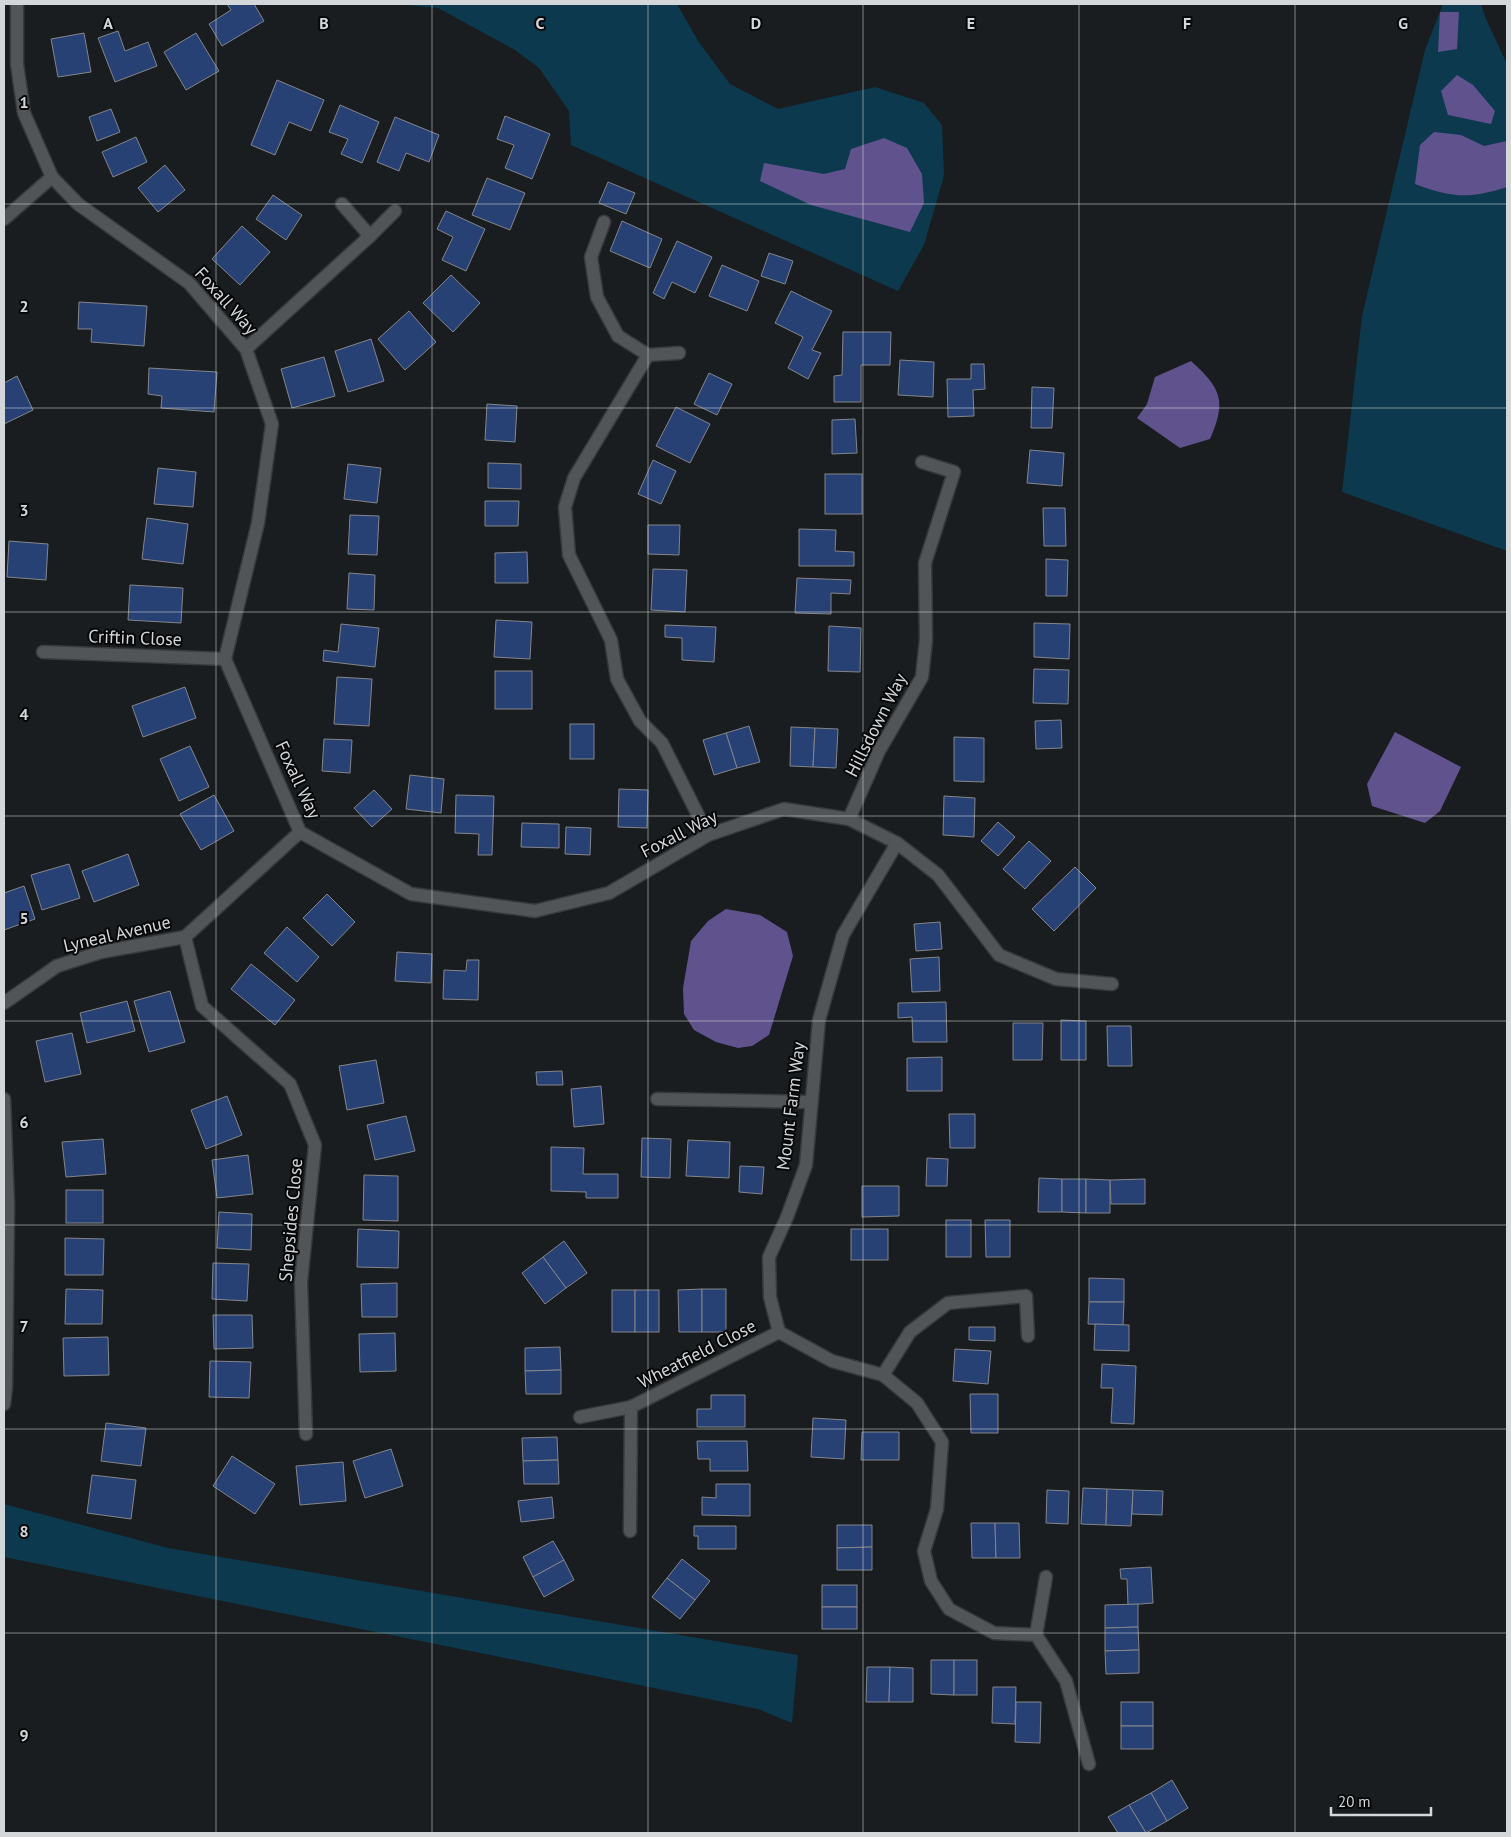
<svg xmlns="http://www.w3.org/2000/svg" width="1511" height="1837" viewBox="0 0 1511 1837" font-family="'PT Sans',sans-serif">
<rect width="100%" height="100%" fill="#191d1f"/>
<g fill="#0c394e">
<polygon points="395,4 677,4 698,41 730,84 778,109 875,87 924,103 942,125 944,176 924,245 898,291 571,145 569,111 539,68 515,50 438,8"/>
<polygon points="1443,4 1481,4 1486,19 1507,64 1507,551 1342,492 1362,316 1425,50"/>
<polygon points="4,1504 168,1548 798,1655 792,1723 758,1709 4,1557"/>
</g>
<g fill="#60528d">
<polygon points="1440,12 1459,12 1457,49 1438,52"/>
<polygon points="1457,75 1473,85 1495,111 1491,124 1448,115 1441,91"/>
<path d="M1434,132L1461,135L1484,146L1506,141L1507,187C1469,199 1453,198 1415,184L1420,145Z"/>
<polygon points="884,138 907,148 922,174 924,203 910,232 811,205 760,181 764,163 824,174 845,169 851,149"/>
<path d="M1191,361C1221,388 1227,401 1210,439L1180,448L1137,418L1147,404L1155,377Z"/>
<polygon points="1395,732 1461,767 1440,811 1425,823 1372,806 1367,784"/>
<polygon points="726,909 760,915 787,932 793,956 769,1035 752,1046 738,1048 716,1042 694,1030 684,1014 683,988 691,941 708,921"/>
</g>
<g fill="#284175" stroke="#83858a">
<polygon points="227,4 254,4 264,21 222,46 209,24 231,10"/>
<polygon points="118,31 125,51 148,42 157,66 115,82 98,38"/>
<polygon points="84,33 91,72 58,77 51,39"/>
<polygon points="196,33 219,71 186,90 164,52"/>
<polygon points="277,80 324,100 311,131 289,122 275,155 251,145"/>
<polygon points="340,105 379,122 362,163 341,154 348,139 329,132"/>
<polygon points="111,109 120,132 97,141 89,117"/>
<polygon points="505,116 550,134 532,179 505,168 514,145 497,139"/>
<polygon points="395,117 439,135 429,162 406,153 399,171 377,162"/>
<polygon points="136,137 147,162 113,177 102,152"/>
<polygon points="165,165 185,190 158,212 138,188"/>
<polygon points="487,178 525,193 510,230 472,215"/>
<polygon points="608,182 635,193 626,214 599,203"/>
<polygon points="273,195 302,215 286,240 256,219"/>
<polygon points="446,211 485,229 466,271 442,260 453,237 437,229"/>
<polygon points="622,221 662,239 650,268 610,251"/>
<polygon points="242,226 270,252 240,285 212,259"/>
<polygon points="677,241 712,257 695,293 672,282 664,299 653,293"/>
<polygon points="769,253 793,261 785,284 761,276"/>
<polygon points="722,265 759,281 747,311 709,296"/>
<polygon points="451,275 480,303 453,332 423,303"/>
<polygon points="791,291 832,311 812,350 821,353 808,379 788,368 803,337 775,323"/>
<polygon points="79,302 147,306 144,346 91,342 92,329 78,329"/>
<polygon points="409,311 436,342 405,370 378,339"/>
<polygon points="843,332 891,332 890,365 861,365 861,402 834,402 834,376 842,375"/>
<polygon points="371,339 384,381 348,392 335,351"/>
<polygon points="324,357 335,396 292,408 281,369"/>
<polygon points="900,360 934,362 933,397 898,395"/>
<polygon points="971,364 984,364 985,389 973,390 974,416 948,417 947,379 971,379"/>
<polygon points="149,368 217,372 214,412 161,408 162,396 148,394"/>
<polygon points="709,373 732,384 717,415 694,404"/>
<polygon points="17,376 33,410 4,424 4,383"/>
<polygon points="1032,387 1054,388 1052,428 1031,428"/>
<polygon points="487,404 517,406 515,442 485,440"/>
<polygon points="676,407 710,424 690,463 656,446"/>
<polygon points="855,419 857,453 832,454 832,420"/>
<polygon points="1030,450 1064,453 1062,486 1027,483"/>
<polygon points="653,460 676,471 661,504 638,494"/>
<polygon points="488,463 521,464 521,489 488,488"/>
<polygon points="348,464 381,468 377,503 344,499"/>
<polygon points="158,468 196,472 193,507 154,504"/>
<rect x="825" y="474" width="37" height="40"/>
<polygon points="485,501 519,501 518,526 485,526"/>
<polygon points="1043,508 1065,508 1066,546 1044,546"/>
<polygon points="350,515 379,516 377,555 348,554"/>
<polygon points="147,518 188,524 183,564 142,559"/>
<polygon points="648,525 680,525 679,555 648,554"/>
<polygon points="799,529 836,530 835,551 854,552 854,566 799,566"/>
<polygon points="9,541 48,544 46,580 7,577"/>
<polygon points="527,552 528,583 495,583 495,553"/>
<polygon points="1046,559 1068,560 1067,596 1046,596"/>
<polygon points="653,569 687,570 685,612 651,610"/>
<polygon points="349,573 375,575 374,610 347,609"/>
<polygon points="797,578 851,580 850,594 831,593 831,614 795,613"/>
<polygon points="130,585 183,588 181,623 128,620"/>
<polygon points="496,620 532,622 530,659 494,657"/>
<polygon points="1034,623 1070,624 1069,659 1034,657"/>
<polygon points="341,624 379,628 375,667 323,661 324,650 338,652"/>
<polygon points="665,625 716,627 714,662 682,660 682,638 665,637"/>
<polygon points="829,626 861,628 860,672 828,671"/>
<polygon points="1034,669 1069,670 1068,704 1033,703"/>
<rect x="495" y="671" width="37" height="38"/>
<polygon points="337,677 372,679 369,726 334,724"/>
<polygon points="185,687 196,718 143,737 132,706"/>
<polygon points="1061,720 1062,748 1036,749 1035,721"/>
<rect x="570" y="724" width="24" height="35"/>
<polygon points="749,726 760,762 737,768 726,733"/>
<polygon points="791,727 815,728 813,767 790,766"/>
<polygon points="815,728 838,729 836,768 813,767"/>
<polygon points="726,733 737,768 714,775 703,740"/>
<polygon points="954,737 984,738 984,782 954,781"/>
<polygon points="324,739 352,740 350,773 322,771"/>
<polygon points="190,746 209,787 179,801 160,759"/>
<polygon points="410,775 444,779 441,813 406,809"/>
<polygon points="619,789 648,790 647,828 618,827"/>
<polygon points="374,790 392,809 372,827 354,808"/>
<polygon points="214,795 234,831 201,850 180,814"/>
<polygon points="456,795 494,796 492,855 478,855 479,834 455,833"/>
<polygon points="944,796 975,798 974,837 943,835"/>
<polygon points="998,822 1015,837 998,856 981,841"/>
<polygon points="522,823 559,824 559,848 521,847"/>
<polygon points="566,827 591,828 590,855 565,854"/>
<polygon points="1029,841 1051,861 1025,889 1003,869"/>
<polygon points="128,854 139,885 94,902 82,871"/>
<polygon points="69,864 80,898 42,910 31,875"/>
<polygon points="1075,867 1096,888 1054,931 1032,909"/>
<polygon points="24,886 35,919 4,930 4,893"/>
<polygon points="327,894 355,922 332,946 303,918"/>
<polygon points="940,922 942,949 916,951 914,924"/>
<polygon points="287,927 319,957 297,982 264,953"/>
<polygon points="397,952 432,954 431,983 395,981"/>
<polygon points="939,957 940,991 912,992 910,959"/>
<polygon points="467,960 479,960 478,1000 443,999 444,970 466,971"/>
<polygon points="251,964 295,1000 275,1025 231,989"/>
<polygon points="170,991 185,1042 149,1052 134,1001"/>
<polygon points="127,1001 135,1031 87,1043 80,1013"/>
<polygon points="946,1002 947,1042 913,1042 912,1017 898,1018 898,1003"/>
<polygon points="1061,1020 1086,1021 1086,1060 1061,1060"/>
<polygon points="1013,1023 1043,1023 1042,1060 1013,1060"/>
<polygon points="1107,1026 1131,1026 1132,1066 1108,1066"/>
<polygon points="72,1033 81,1074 45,1082 36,1041"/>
<polygon points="942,1057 942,1091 907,1091 907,1058"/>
<polygon points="376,1060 384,1103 347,1110 339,1066"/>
<polygon points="562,1071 563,1085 537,1085 536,1072"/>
<polygon points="601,1086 604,1124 574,1127 571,1089"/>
<polygon points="227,1096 242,1135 206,1149 191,1110"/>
<polygon points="949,1114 975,1114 975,1148 950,1148"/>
<polygon points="406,1116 415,1151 375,1160 367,1125"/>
<polygon points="642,1138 671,1139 670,1178 641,1177"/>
<polygon points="103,1139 106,1174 66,1177 62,1142"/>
<polygon points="688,1140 730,1142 729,1178 686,1176"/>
<polygon points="551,1147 584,1148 583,1174 618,1174 618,1198 586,1198 586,1192 551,1191"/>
<polygon points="248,1155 253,1194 217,1198 212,1160"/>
<polygon points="927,1158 948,1159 947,1186 926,1186"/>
<polygon points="740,1166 764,1167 762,1194 739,1192"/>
<polygon points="364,1175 398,1176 398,1221 363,1220"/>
<polygon points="1039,1178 1062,1179 1062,1212 1038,1212"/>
<polygon points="1062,1179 1086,1179 1086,1213 1062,1212"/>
<polygon points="1086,1179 1110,1180 1110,1213 1086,1213"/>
<polygon points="1145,1179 1145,1204 1111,1204 1110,1180"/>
<polygon points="862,1186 899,1186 899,1216 862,1217"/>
<rect x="66" y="1190" width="37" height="33"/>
<polygon points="219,1212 252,1214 251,1250 217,1248"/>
<rect x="946" y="1220" width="25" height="37"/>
<polygon points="985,1220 1010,1220 1010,1257 986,1257"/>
<polygon points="358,1229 399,1231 398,1268 357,1267"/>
<rect x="851" y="1229" width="37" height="31"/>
<polygon points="65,1238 104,1239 103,1275 65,1275"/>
<polygon points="564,1241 587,1273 566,1288 543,1257"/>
<polygon points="543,1257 566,1288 545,1304 522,1273"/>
<polygon points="213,1263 249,1264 247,1301 212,1299"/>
<polygon points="1089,1278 1124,1279 1124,1302 1089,1302"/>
<polygon points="397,1283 397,1317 362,1317 361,1284"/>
<polygon points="66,1289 103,1290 102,1324 65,1324"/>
<polygon points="702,1289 702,1332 679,1332 678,1290"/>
<rect x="702" y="1289" width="24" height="43"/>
<rect x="612" y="1290" width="23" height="42"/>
<rect x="635" y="1290" width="24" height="42"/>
<polygon points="1089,1302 1124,1302 1123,1325 1088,1324"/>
<polygon points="213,1315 252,1315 253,1348 214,1349"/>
<polygon points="1095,1324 1129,1325 1129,1351 1094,1350"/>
<polygon points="969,1327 995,1327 995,1341 969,1340"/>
<polygon points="395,1333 396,1371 360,1372 359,1334"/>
<polygon points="108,1337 109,1375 64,1376 63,1338"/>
<polygon points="560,1347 561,1370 525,1371 525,1348"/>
<polygon points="955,1349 991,1351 988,1384 953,1381"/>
<polygon points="210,1361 251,1362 249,1398 209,1397"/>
<polygon points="1102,1364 1136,1366 1134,1424 1111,1423 1113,1388 1101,1388"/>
<polygon points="561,1370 561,1394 526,1394 525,1371"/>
<polygon points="970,1394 998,1394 998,1433 971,1433"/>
<polygon points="711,1395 745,1395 745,1427 697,1427 697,1409 711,1409"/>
<polygon points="813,1418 846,1420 844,1459 811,1457"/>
<polygon points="106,1423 146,1428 141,1466 101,1461"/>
<polygon points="862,1432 899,1432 899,1460 861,1460"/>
<polygon points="557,1437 558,1460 523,1461 522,1438"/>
<polygon points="697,1441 747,1441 748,1471 710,1471 710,1459 698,1459"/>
<polygon points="391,1449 403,1486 365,1498 353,1461"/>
<polygon points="232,1456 275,1484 255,1514 213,1486"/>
<polygon points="558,1460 559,1484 524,1484 523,1461"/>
<polygon points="343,1462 346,1501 300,1505 296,1466"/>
<polygon points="92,1475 136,1480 131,1519 87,1513"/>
<polygon points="716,1484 750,1484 750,1516 702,1515 702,1497 716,1498"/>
<polygon points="1083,1488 1107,1489 1106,1525 1081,1524"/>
<polygon points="1107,1489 1133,1490 1131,1526 1106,1525"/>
<polygon points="1047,1490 1069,1491 1068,1524 1046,1523"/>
<polygon points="1133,1490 1163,1491 1162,1515 1132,1514"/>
<polygon points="552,1497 554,1518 521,1522 518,1501"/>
<polygon points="971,1523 995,1523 996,1558 972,1558"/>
<polygon points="995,1523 1019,1523 1020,1558 996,1558"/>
<polygon points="837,1525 872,1525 872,1547 837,1548"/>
<polygon points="694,1526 736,1526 736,1549 698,1549 698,1536 694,1536"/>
<polygon points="553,1541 564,1560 533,1577 523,1557"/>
<polygon points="872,1547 872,1570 837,1570 837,1548"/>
<polygon points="682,1559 710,1581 695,1600 667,1578"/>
<polygon points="564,1560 574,1580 544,1597 533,1577"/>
<polygon points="1151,1567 1153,1603 1128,1605 1127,1579 1121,1579 1120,1569"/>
<polygon points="667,1578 695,1600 680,1619 652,1597"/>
<rect x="822" y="1585" width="35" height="22"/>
<polygon points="1138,1604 1138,1627 1105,1628 1105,1605"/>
<rect x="822" y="1607" width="35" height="22"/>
<polygon points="1138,1627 1139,1650 1105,1651 1105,1628"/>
<polygon points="1139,1650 1139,1673 1106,1674 1105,1651"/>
<polygon points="931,1660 954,1660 954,1695 931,1694"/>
<rect x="954" y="1660" width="23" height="35"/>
<polygon points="867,1667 890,1667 889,1702 866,1702"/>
<polygon points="890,1667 913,1668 913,1702 889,1702"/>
<polygon points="993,1687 1016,1687 1015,1724 992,1723"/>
<polygon points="1016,1702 1041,1702 1040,1743 1015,1742"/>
<rect x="1121" y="1702" width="32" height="24"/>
<rect x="1121" y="1726" width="32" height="23"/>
<polygon points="1172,1780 1188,1808 1167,1821 1151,1793"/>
<polygon points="1151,1793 1167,1821 1146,1833 1129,1805"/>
<polygon points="1129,1805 1146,1833 1118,1833 1108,1817"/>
</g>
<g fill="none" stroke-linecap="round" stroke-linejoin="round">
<defs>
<polyline id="service" points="604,222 591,257 597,297 618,336"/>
<g id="minor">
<polyline points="17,4 17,64 24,113 52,177 78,204 189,283 246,349 272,424 258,523 225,659 300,832 411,894 535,911 609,893 708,835 784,809 849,819 897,843 938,875 999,955 1056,979 1112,984"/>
<polyline points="4,219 52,177"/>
<polyline points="370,236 395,211"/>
<polyline points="618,336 648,355"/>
<polyline points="246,349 370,236 342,204"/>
<polyline points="679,353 648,355 574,478 565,507 569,555 611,640 617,679 640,721 662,743 708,835"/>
<polyline points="43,652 225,659"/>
<polyline points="849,819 879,751 922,677 926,640 925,563 954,472 922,462"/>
<polyline points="897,843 843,935 819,1020 806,1165 787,1217 769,1257 770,1297 779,1332 832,1361 883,1375 917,1403 942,1442 937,1509 924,1551 931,1581 949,1609 994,1633 1036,1635 1066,1681 1089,1764"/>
<polyline points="185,937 202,1006 290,1084 315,1145 301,1282 306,1434"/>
<polyline points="4,1003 57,966 101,952 185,937 300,832"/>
<polyline points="4,1099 8,1205 6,1387 4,1404"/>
<polyline points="657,1099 810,1102"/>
<polyline points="883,1375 910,1332 948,1303 1026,1296 1028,1336"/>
<polyline points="580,1417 631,1407 779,1332"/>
<polyline points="630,1531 631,1407"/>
<polyline points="1036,1635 1046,1577"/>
</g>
</defs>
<use href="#service" stroke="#37393b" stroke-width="15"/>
<use href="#minor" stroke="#37393b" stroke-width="15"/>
<use href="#service" stroke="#515558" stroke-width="12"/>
<use href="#minor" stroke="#515558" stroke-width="12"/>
</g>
<path fill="none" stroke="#d4d7d9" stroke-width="1" stroke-opacity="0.55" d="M216,4V1833M432,4V1833M648,4V1833M863,4V1833M1079,4V1833M1295,4V1833M4,204H1507M4,408H1507M4,612H1507M4,816H1507M4,1021H1507M4,1225H1507M4,1429H1507M4,1633H1507"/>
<g text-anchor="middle" stroke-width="4" stroke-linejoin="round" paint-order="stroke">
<g font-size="18" fill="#d4d7d9" stroke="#060708">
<text transform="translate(226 301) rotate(48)" y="6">Foxall Way</text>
<text transform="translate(135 638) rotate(2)" y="6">Criftin Close</text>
<text transform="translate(876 725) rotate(-63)" y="6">Hillsdown Way</text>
<text transform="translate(298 780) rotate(65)" y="6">Foxall Way</text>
<text transform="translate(679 834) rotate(-27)" y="6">Foxall Way</text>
<text transform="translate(117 934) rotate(-13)" y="6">Lyneal Avenue</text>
<text transform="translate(791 1106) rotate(-83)" y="6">Mount Farm Way</text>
<text transform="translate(291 1220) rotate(-85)" y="6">Shepsides Close</text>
<text transform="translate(697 1354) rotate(-27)" y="6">Wheatfield Close</text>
</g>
</g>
<g font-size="16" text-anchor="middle" font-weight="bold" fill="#d4d7d9" stroke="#060708" stroke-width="4" stroke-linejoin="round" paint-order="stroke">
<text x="108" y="29">A</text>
<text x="324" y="29">B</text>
<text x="540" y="29">C</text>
<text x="756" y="29">D</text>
<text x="971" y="29">E</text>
<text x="1187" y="29">F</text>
<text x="1403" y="29">G</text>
<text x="24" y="108">1</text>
<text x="24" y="312">2</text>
<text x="24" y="516">3</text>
<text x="24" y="720">4</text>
<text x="24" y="924">5</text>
<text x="24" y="1128">6</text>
<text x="24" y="1332">7</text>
<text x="24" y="1537">8</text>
<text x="24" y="1741">9</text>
</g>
<rect width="1511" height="1837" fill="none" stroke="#d4d7d9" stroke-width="10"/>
<path d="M1331 1807v8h100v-8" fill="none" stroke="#d4d7d9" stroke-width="2.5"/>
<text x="1338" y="1807" font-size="15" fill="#d4d7d9" stroke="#060708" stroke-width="4" paint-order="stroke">20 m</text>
</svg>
